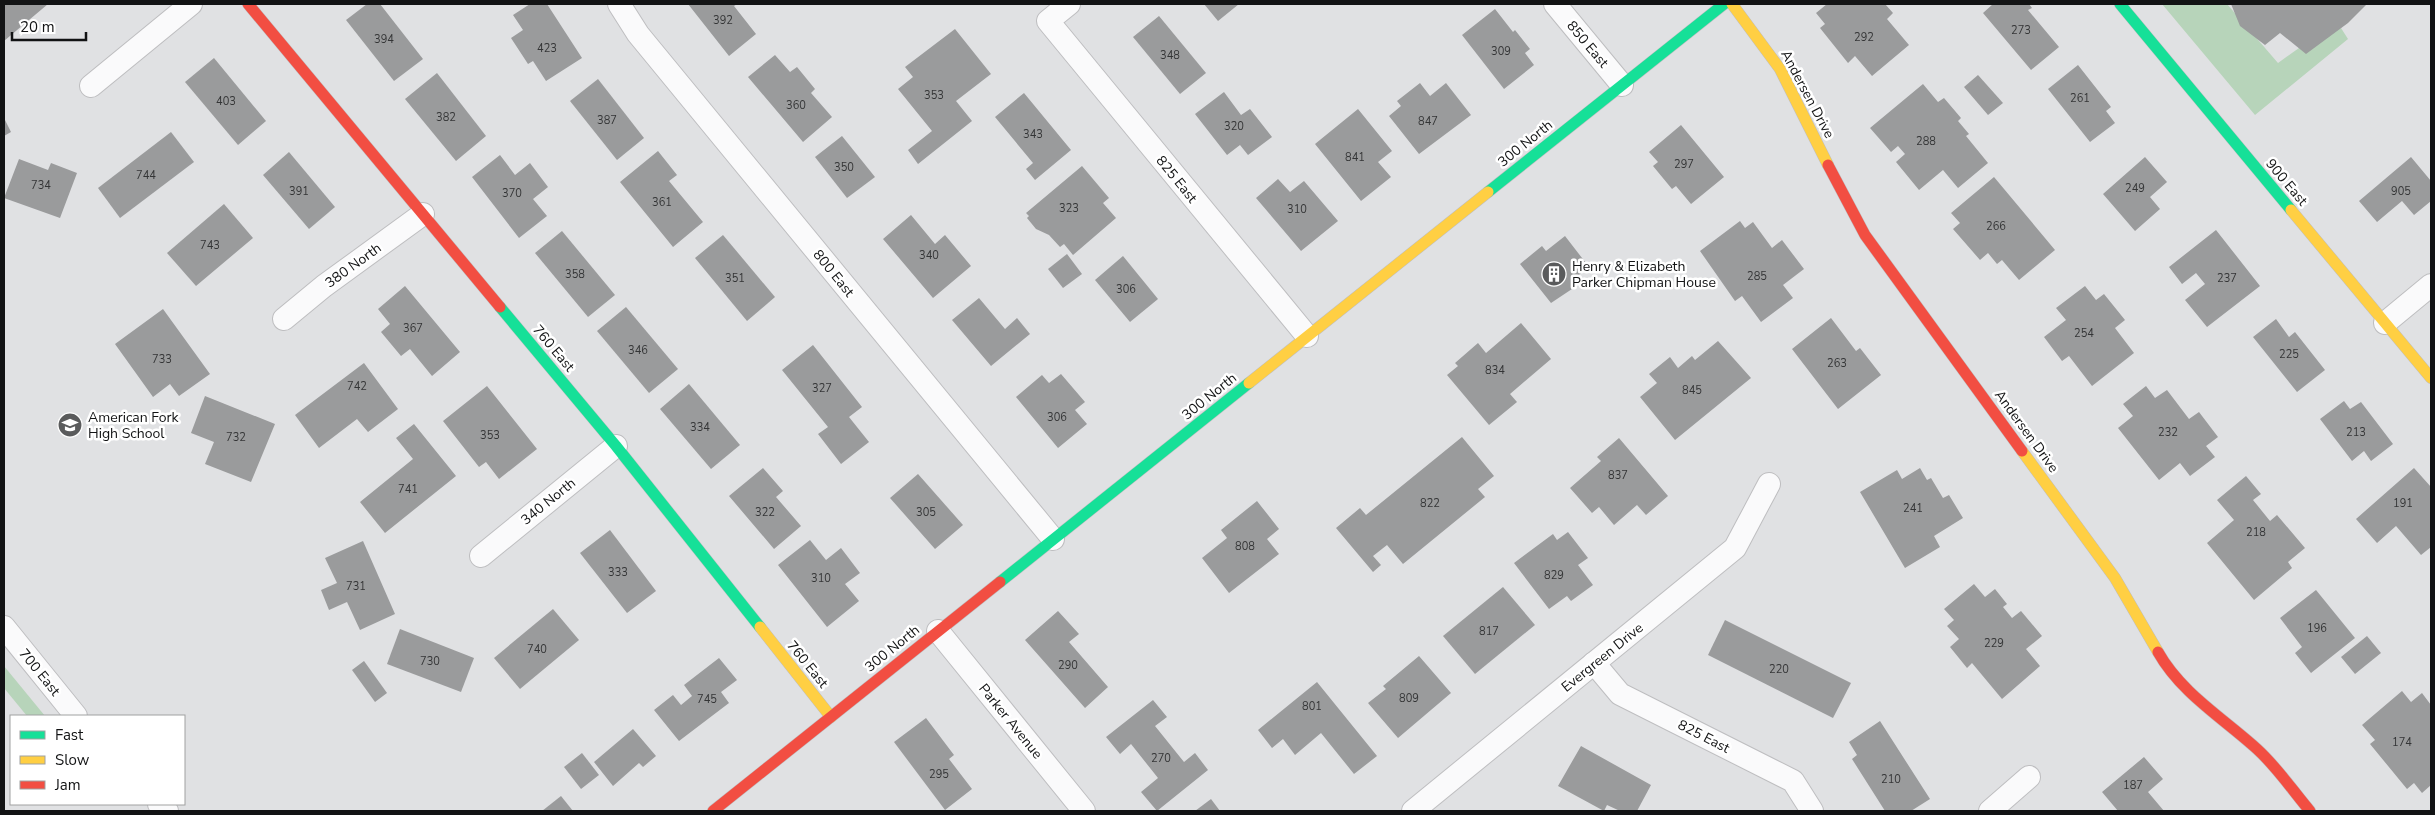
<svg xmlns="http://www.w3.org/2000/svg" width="2435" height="815" viewBox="0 0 2435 815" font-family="'Nunito Sans',sans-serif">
<rect width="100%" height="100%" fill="#e0e1e3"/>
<g fill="#b7d4ba">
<polygon points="2162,4 2227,4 2278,63 2299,48 2341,28 2348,39 2255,115"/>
<polygon points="4,666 45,716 27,716 4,688"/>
</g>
<g fill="#9a9b9c">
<polygon points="4,4 48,4 4,41"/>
<polygon points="367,4 380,4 423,59 394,81 346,20"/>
<polygon points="530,4 547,4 582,58 546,81 533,61 528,64 511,38 523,30 513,15"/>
<polygon points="688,4 737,4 734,6 756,34 729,56"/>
<polygon points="1204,4 1239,4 1218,21"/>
<polygon points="1827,4 1885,4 1893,13 1887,19 1909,45 1872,76 1855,56 1848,63 1820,28 1825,24 1816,13"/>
<polygon points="1993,4 2029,4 2032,8 2028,10 2059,47 2031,70 1983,13"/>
<polygon points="2231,4 2367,4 2348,23 2306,54 2280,33 2265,45 2240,26"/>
<polygon points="1495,9 1513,32 1515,30 1530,49 1525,53 1534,65 1504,89 1462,35"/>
<polygon points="1159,16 1206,73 1180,94 1133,37"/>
<polygon points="955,29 991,74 956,101 972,121 918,164 908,150 932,131 898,89 913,77 905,67"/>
<polygon points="775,55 790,72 797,67 815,89 811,93 832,117 803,142 748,77"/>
<polygon points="214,58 266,121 238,145 185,82"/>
<polygon points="2078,65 2111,107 2106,111 2115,123 2090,142 2048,89"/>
<polygon points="437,73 486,136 456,161 405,99"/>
<polygon points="1978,75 2003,103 1988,115 1964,87"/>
<polygon points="598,79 644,138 617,160 570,101"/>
<polygon points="1420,83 1430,96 1446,83 1471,115 1419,154 1389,116 1401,106 1397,101"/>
<polygon points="1923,84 1938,102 1944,98 1961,118 1958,121 1969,134 1966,136 1988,163 1958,188 1943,170 1919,190 1896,162 1905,154 1898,146 1891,152 1870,128"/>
<polygon points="1224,92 1241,115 1250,109 1272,137 1248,155 1240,145 1227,155 1195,114"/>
<polygon points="1024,93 1071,150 1035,180 1026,169 1033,163 995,117"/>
<polygon points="1358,109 1392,151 1378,162 1391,177 1361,201 1315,144"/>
<polygon points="4,118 11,132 4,136"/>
<polygon points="1681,125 1724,177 1691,204 1676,186 1672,189 1653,166 1658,162 1649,152"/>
<polygon points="171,132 194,162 120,218 98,188"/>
<polygon points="842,136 875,177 847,198 815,157"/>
<polygon points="658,151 677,175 669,181 703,222 673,247 620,182"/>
<polygon points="289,152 335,207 309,229 263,175"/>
<polygon points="500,155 515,175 530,163 548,187 533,199 547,216 519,238 472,177"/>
<polygon points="2145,157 2167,182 2150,197 2160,209 2135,231 2103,194"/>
<polygon points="2411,157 2431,181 2431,201 2414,215 2402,201 2377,222 2359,201"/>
<polygon points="19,159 48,170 51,163 77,173 60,218 4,198"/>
<polygon points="1082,166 1109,198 1103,203 1116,218 1073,255 1064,244 1060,247 1049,235 1036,229 1027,218 1029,216 1026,213"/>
<polygon points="1994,177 2055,250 2019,280 2002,260 1997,264 1988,253 1980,260 1953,229 1960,223 1951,213"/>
<polygon points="1278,179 1290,192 1304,181 1338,221 1301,251 1256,198"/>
<polygon points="224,204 253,238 196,286 167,253"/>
<polygon points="911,215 935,244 945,235 971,266 933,298 883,239"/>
<polygon points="1740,221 1745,228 1753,222 1772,248 1782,240 1804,269 1783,285 1793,298 1761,322 1742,296 1735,301 1700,251"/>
<polygon points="2216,230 2260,286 2207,327 2185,300 2205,284 2196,273 2182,284 2169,267"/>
<polygon points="562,231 615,295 588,317 535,253"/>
<polygon points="723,235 775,297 747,321 695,258"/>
<polygon points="1565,236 1589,267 1571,281 1575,287 1551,303 1520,264 1542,246 1546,251"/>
<polygon points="1067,254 1082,274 1063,288 1048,269"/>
<polygon points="1123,256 1158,299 1130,322 1095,280"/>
<polygon points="405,286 460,352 432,376 410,349 401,356 381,332 390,324 378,309"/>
<polygon points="2085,286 2096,300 2104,294 2125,320 2115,328 2134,353 2092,386 2069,356 2062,361 2044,337 2066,320 2056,308"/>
<polygon points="979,298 1005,329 1017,318 1030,334 991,366 952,320"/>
<polygon points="626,307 678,369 649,393 597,331"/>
<polygon points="163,309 210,374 179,396 170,384 153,397 115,344"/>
<polygon points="1831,318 1856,351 1860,348 1881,375 1838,409 1792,349"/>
<polygon points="2276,319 2289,337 2295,332 2325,370 2297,392 2253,337"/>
<polygon points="1521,323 1551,359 1510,394 1517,402 1489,425 1447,375 1458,366 1455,363 1478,343 1486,353"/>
<polygon points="1718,341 1751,378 1675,440 1640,397 1657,383 1649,374 1670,357 1678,368 1692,356 1695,360"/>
<polygon points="813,345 862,407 849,417 869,442 841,464 818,434 828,427 782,370"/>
<polygon points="364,363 398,409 368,432 357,419 319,448 295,415"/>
<polygon points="1061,374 1085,402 1075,410 1087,424 1058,448 1016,397 1042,375 1049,383"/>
<polygon points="689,384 740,445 711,469 660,409"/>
<polygon points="487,386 537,449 499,479 486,462 479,467 443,421"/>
<polygon points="2146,386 2155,398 2167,390 2189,419 2199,412 2218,437 2206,446 2215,457 2190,476 2180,463 2159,480 2118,428 2133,416 2123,404"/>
<polygon points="205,396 275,424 251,482 205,464 214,442 191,433"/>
<polygon points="2344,401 2350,409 2361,402 2393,444 2371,461 2364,451 2352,461 2320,419"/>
<polygon points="414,424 456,476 385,533 360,502 413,459 396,438"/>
<polygon points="1462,437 1494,476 1478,489 1485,497 1403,564 1387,545 1373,556 1381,565 1373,572 1336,528 1360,508 1366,515"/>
<polygon points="1619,438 1668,496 1646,515 1637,505 1614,525 1599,507 1592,513 1570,488 1601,461 1597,457"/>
<polygon points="763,468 783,491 776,497 801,526 774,549 729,496"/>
<polygon points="1920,468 1927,480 1931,478 1943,498 1949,495 1963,518 1934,536 1940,547 1905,568 1860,492 1897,470 1902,479"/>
<polygon points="2414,468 2431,487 2431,547 2421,555 2396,526 2377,543 2356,519"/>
<polygon points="918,474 963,525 935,549 890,498"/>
<polygon points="2246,476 2261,494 2253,500 2270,521 2277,515 2305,548 2288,562 2292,568 2254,600 2207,543 2234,520 2217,500"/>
<polygon points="1257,501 1279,529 1267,539 1279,554 1229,593 1202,558 1227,538 1221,530"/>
<polygon points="610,530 656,591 627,613 580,553"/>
<polygon points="1568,532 1588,558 1578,565 1593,585 1571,601 1567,596 1549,609 1514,563 1553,534 1557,540"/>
<polygon points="810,540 826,560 841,548 860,573 845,584 859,601 827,627 778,565"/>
<polygon points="363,541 395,614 360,630 347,602 329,610 321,590 337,583 325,558"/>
<polygon points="1974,584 1985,597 1995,589 2007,604 2003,607 2012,618 2021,611 2042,636 2026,649 2040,666 2002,699 1972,663 1967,668 1950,647 1959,639 1947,626 1954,620 1944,609"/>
<polygon points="1503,587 1535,625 1475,674 1443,636"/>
<polygon points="2316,590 2355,638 2311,673 2295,653 2302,647 2280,618"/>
<polygon points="553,609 579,640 520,689 494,658"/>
<polygon points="1058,611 1079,634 1069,642 1108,687 1085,708 1025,640"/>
<polygon points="1725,620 1851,683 1833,718 1708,655"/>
<polygon points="400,629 474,658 461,692 387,664"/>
<polygon points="2367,636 2381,653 2355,674 2341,657"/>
<polygon points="1419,656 1451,693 1398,738 1368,703 1386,689 1383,686"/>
<polygon points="719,658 737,680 721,692 729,703 679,741 654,710 673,695 681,705 692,696 684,685"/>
<polygon points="364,661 387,693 375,702 352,670"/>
<polygon points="1317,682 1377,756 1354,774 1321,733 1295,755 1283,739 1272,748 1258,730"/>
<polygon points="2402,691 2411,702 2422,693 2431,705 2431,785 2422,793 2414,783 2407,789 2370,744 2375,740 2362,725"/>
<polygon points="1153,700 1167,717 1155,726 1184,762 1195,753 1208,770 1157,811 1141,792 1158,778 1131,744 1120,754 1106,737"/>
<polygon points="926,718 954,755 949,759 972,789 945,810 894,742"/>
<polygon points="1880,721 1930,799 1911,811 1885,811 1852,759 1857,755 1849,742"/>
<polygon points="633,729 656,756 643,767 639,763 613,786 594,762"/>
<polygon points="1581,746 1651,785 1637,811 1620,811 1607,805 1604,811 1558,786"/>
<polygon points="582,753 599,775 581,789 564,767"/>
<polygon points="2144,757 2163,779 2148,792 2164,811 2118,811 2102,792"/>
<polygon points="561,796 573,811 542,811"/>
<polygon points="1211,799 1220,811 1195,811"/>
</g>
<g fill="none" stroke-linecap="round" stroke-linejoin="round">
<defs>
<g id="street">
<polyline points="619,4 638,34 1053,539"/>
<polyline points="1069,4 1048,21 1307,336"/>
<polyline points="1555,4 1622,85"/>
<polyline points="91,86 191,4"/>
<polyline points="284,319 324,286 423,214"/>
<polyline points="2385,323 2431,285"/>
<polyline points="481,556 616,446"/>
<polyline points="4,627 76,716"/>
<polyline points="938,631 1084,811"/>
<polyline points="1594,663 1620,694 1793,781 1812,811"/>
<polyline points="159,804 167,811"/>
<polyline points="1413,811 1735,548 1769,484"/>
<polyline points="1990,811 2029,777"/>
</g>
<g id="fast">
<polyline points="2120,4 2291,210"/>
<polyline points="1488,192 1724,4"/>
<polyline points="500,307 616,446 760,627"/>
<polyline points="1000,582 1249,383"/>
</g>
<g id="slow">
<polyline points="1732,4 1780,69 1828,165"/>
<polyline points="2291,210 2431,378"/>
<polyline points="1249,383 1488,192"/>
<polyline points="2022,451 2115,578 2158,652"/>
<polyline points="760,627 831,717"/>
</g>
<g id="jam">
<polyline points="248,4 500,307"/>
<polyline points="1828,165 1865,235 2022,451"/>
<path d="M2158,652C2181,693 2223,718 2257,749C2277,767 2293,791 2310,811"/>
<polyline points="713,811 1000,582"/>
</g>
</defs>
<use href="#street" stroke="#bebec0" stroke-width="24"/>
<use href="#fast" stroke="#bebec0" stroke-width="12"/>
<use href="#slow" stroke="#bebec0" stroke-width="12"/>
<use href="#jam" stroke="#bebec0" stroke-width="12"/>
<use href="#street" stroke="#fafafb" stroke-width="22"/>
<use href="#fast" stroke="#16e098" stroke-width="11"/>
<use href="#slow" stroke="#ffcf43" stroke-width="11"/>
<use href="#jam" stroke="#f24e42" stroke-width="11"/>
</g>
<defs>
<symbol id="building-disc" viewBox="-11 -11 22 22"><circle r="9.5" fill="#5a5b5c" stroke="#fff"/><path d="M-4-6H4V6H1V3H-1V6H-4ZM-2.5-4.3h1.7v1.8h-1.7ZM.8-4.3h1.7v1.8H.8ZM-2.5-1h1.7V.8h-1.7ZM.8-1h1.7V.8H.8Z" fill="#fff"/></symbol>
<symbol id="school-disc" viewBox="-11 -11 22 22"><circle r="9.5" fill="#5a5b5c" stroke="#fff"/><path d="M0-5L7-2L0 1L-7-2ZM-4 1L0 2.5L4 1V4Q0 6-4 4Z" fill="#fff"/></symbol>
</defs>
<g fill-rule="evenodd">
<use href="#building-disc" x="1540" y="260" width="28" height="28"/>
<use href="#school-disc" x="56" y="411" width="28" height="28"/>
</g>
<g text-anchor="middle" stroke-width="5" stroke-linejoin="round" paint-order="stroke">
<g font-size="11" fill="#343536">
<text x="723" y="24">392</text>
<text x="2021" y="34">273</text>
<text x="1864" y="41">292</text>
<text x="384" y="43">394</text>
<text x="547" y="52">423</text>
<text x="1501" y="55">309</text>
<text x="1170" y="59">348</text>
<text x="934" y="99">353</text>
<text x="2080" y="102">261</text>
<text x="226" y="105">403</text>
<text x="796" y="109">360</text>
<text x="446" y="121">382</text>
<text x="607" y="124">387</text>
<text x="1428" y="125">847</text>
<text x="1234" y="130">320</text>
<text x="1033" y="138">343</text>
<text x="1926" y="145">288</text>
<text x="1355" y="161">841</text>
<text x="1684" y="168">297</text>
<text x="844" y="171">350</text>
<text x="146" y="179">744</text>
<text x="41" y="189">734</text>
<text x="2135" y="192">249</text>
<text x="299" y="195">391</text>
<text x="2401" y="195">905</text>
<text x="512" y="197">370</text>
<text x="662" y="206">361</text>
<text x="1069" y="212">323</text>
<text x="1297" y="213">310</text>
<text x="1996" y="230">266</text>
<text x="210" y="249">743</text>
<text x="929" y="259">340</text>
<text x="575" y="278">358</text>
<text x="1757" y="280">285</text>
<text x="735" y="282">351</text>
<text x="2227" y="282">237</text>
<text x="1126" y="293">306</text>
<text x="413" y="332">367</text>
<text x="2084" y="337">254</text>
<text x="638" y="354">346</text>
<text x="2289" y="358">225</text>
<text x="162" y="363">733</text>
<text x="1837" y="367">263</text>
<text x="1495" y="374">834</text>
<text x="357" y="390">742</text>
<text x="822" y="392">327</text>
<text x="1692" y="394">845</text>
<text x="1057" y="421">306</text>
<text x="700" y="431">334</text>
<text x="2168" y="436">232</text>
<text x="2356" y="436">213</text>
<text x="490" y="439">353</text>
<text x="236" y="441">732</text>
<text x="1618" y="479">837</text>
<text x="408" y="493">741</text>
<text x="1430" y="507">822</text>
<text x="2403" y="507">191</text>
<text x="1913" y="512">241</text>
<text x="765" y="516">322</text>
<text x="926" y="516">305</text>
<text x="2256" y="536">218</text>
<text x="1245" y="550">808</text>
<text x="618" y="576">333</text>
<text x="1554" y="579">829</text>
<text x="821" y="582">310</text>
<text x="356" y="590">731</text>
<text x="2317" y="632">196</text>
<text x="1489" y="635">817</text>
<text x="1994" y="647">229</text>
<text x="537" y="653">740</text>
<text x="430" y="665">730</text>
<text x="1068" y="669">290</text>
<text x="1779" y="673">220</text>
<text x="1409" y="702">809</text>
<text x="707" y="703">745</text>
<text x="1312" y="710">801</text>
<text x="2402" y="746">174</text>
<text x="1161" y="762">270</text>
<text x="939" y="778">295</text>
<text x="1891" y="783">210</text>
<text x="2133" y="789">187</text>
</g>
<g font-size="14" fill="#121314" stroke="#fff">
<text transform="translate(1588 44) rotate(50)" y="5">850 East</text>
<text transform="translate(1808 94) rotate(62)" y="5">Andersen Drive</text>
<text transform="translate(1525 143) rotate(-39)" y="5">300 North</text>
<text transform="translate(1177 179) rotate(51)" y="5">825 East</text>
<text transform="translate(2287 182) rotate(50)" y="5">900 East</text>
<text transform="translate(353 265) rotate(-36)" y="5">380 North</text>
<text transform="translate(834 273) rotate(51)" y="5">800 East</text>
<text transform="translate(554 348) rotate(50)" y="5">760 East</text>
<text transform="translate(1209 396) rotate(-39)" y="5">300 North</text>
<text transform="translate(2027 431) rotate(54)" y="5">Andersen Drive</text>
<text transform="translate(548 501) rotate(-39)" y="5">340 North</text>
<text transform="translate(892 648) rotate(-39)" y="5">300 North</text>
<text transform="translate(1602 657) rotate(-39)" y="5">Evergreen Drive</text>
<text transform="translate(808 664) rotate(51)" y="5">760 East</text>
<text transform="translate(40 672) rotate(51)" y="5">700 East</text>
<text transform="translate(1011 721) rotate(51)" y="5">Parker Avenue</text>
<text transform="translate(1704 736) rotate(27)" y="5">825 East</text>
</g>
<g font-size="14" fill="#121314" stroke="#fff" text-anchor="start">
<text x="1572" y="271">Henry &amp; Elizabeth<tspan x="1572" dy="16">Parker Chipman House</tspan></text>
<text x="88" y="422">American Fork<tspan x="88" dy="16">High School</tspan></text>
</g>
</g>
<rect width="2435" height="815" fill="none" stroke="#121314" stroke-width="10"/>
<rect x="10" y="715" width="175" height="90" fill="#ffffff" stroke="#a0a1a1"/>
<rect x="20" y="731" width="25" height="8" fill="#16e098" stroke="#a0a1a1"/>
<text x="55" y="740" font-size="15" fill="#121314">Fast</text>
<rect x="20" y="756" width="25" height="8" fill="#ffcf43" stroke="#a0a1a1"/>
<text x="55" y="765" font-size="15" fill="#121314">Slow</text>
<rect x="20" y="781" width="25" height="8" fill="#f24e42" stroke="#a0a1a1"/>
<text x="55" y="790" font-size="15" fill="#121314">Jam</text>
<path d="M12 32v8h74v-8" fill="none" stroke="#121314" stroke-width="2.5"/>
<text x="20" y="32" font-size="15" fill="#121314" stroke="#ffffff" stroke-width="4" paint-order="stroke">20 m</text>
</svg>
